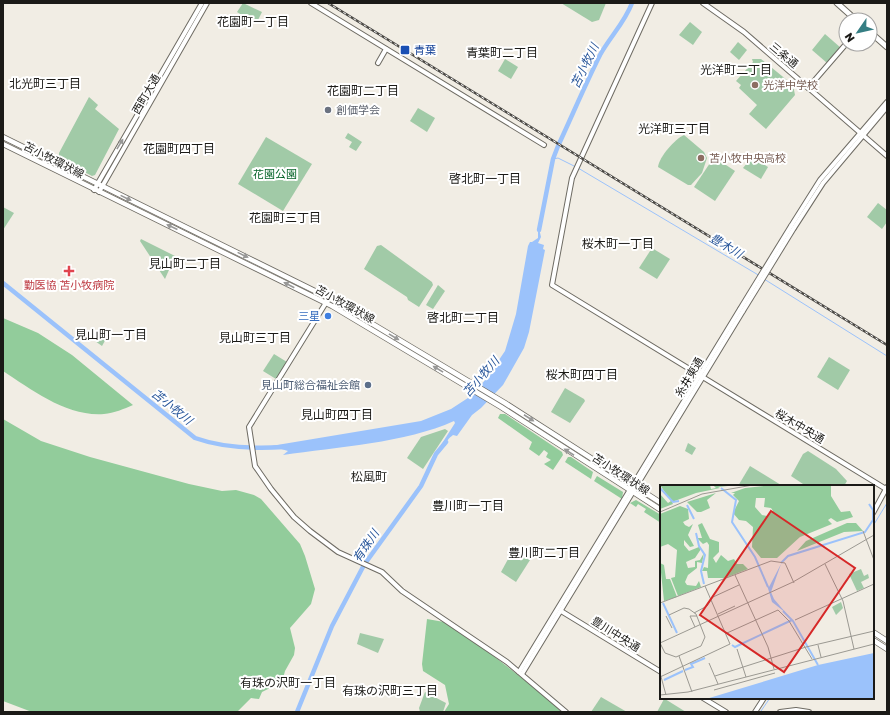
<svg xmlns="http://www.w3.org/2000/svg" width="890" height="715" viewBox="0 0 890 715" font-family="'Golos Text','Noto Sans JP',sans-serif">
<rect width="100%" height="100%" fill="#f1ede4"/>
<g fill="#a1caa7">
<polygon points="243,3 262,12 256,24 237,12"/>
<polygon points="561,3 606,3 599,20 592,22"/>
<polygon points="690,22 702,32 693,45 679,35"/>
<polygon points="825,34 841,48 827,63 812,50"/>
<polygon points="738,42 747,50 739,60 730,52"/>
<polygon points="505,59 518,67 511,79 498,71"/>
<polygon points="752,59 761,59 793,85 795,95 766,129 749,114 757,105 739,88 741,85 736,81 753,62"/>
<polygon points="89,97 98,105 95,109 119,129 95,175 92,176 59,159 59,153"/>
<polygon points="418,108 435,118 427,132 410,121"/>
<polygon points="348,133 362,142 356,151 349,147 352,142 345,138"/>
<path d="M684,135L704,152L707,158L702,173L691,185H688L658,167C659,157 675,139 684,135Z"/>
<polygon points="266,137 312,164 283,211 238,184"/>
<polygon points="714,157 735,171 715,201 694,187"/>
<polygon points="752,157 768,167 761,179 743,168"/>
<polygon points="878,203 887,210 887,222 882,229 867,217"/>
<polygon points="3,207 14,213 3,230"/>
<polygon points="141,239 175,256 165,279 140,241"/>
<polygon points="381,245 432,282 433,285 419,307 408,300 407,297 364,269 377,246"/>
<polygon points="652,248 670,259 657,279 639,268"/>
<polygon points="438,285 445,291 433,309 426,305"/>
<polygon points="92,330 106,339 102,346 88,336"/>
<polygon points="274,354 287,362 276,379 263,371"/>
<polygon points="829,357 850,370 838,390 817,377"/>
<polygon points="565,388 584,399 585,401 570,423 551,412"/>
<polygon points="445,429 448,431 423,469 407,458 421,437"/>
<polygon points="688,443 696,448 692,455 685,451"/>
<polygon points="808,451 836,469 847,481 844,486 806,486 791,476 803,454"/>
<polygon points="750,466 781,485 780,486 738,486"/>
<polygon points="514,548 530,560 516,582 501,572"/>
<polygon points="360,633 384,639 378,653 357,644"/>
<polygon points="425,692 446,703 443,712 420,712 419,708"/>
<polygon points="601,697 627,712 591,712"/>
<polygon points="664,699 665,699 686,712 657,712"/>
</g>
<g fill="#92cc9b">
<path d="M3,318L38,333L72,355L133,405C124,409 114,413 104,414C67,417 32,390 3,371Z"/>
<polygon points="500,414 505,414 562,452 563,455 553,470 544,464 551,460 546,457 548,453 544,450 539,456 529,449 532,442 498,418"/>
<polygon points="3,419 41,441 90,457 189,484 222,491 236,490 254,495 261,499 300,544 305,556 315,589 311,604 290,628 295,648 294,655 285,671 282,682 262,692 259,699 251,698 237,712 32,712 3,701"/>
<polygon points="568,457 571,457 593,472 591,479 565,462"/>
<polygon points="597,476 623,492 622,499 594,481"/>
<polygon points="636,500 661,515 661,523 644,512 646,509 638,504 636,507 630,503"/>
<polygon points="427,619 444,622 491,654 566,712 444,712 449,704 445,685 423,671 422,664"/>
</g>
<path fill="#9bc2fb" d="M538,224L541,237L538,243L544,245L543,249L545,250L529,332L524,348L503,385L481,408L472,415L457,436L453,435C449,438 446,441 446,446L441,445L455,423L454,421C406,443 336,447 283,455L288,451L271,446L421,421L451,409L471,396L486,379L505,351L516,314L528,246L530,242H532L538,238Z"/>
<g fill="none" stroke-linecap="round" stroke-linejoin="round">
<g stroke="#9bc2fb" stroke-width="1">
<polyline points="553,159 558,158 576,167"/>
<polyline points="578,168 760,276"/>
<polyline points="764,279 887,356"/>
<polyline points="873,526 887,503"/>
<polyline points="761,711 770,698"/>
</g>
<g stroke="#9bc2fb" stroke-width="4.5">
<path d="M539,230L553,159L558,146C572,116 585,85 600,55C610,37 625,22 632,3"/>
<path d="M3,283L195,438C223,448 254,449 284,447"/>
<polyline points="297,712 332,626 364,565 421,486 436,454 446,442"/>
</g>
<defs>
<g id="tertiary">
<polyline points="311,3 544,145"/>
<polyline points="652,3 572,178 552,285 886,489"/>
<polyline points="703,3 744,32 887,156"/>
<polyline points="378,63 386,49"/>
<polyline points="808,88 846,44"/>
<polyline points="94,190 202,3"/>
<polyline points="99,192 207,3"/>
<polyline points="791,226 820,180 887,102"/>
<polyline points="794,228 823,183 887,107"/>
<polyline points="327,301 249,427 255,466 271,489 294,517 310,531 338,552 382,572 402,591 507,662 566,712"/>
<polyline points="873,513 887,487"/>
<polyline points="561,611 661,672"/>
<polyline points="519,672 740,309"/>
<polyline points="522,674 743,311"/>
<polyline points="703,698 726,712"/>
<polyline points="755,712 764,698"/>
<polyline points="780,712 796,710 809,712"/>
</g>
<g id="secondary">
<polyline points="3,137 329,298 505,403 661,503"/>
<polyline points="3,144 332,306 501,407 661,510"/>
<polyline points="873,632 887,641"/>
<polyline points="873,640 887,649"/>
</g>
<g id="trunk">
<polyline points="837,3 856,20"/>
<polyline points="870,32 887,47"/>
</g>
</defs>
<use href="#tertiary" stroke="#6e6b63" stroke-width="6"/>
<use href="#secondary" stroke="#6e6b63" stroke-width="6"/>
<use href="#trunk" stroke="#6e6b63" stroke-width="7"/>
<use href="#tertiary" stroke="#fff" stroke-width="4"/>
<use href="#secondary" stroke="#fff" stroke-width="4.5"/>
<use href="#trunk" stroke="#fff" stroke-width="5"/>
<defs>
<polyline id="rail" points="328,3 887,345"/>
</defs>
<use href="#rail" stroke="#4b4945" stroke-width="2.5"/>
<use href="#rail" stroke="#fff" stroke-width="1" stroke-dasharray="3" stroke-linecap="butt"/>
<defs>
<g id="tertiary-bridge">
<polyline points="740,309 791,226"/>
<polyline points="743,311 794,228"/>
</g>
</defs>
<use href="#tertiary-bridge" stroke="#6e6b63" stroke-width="6" stroke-linecap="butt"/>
<use href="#tertiary-bridge" stroke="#fff" stroke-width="4"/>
</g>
<defs><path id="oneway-solid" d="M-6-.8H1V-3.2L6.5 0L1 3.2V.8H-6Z"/></defs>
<g fill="#989897">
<use href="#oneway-solid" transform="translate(120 144) rotate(-59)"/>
<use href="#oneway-solid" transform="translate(126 198) rotate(26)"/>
<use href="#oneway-solid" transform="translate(172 227) rotate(-155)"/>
<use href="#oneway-solid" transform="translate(243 255) rotate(26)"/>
<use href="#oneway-solid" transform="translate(289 285) rotate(-153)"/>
<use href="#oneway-solid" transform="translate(394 337) rotate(31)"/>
<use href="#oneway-solid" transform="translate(438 369) rotate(-149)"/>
<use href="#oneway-solid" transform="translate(529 418) rotate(33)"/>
<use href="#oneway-solid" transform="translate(569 452) rotate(-147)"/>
</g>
<rect fill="#1a4fb4" stroke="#fff" stroke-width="1.5" x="400" y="45" width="10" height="10" rx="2"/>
<g fill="#8d6e63" stroke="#fff" stroke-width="1.5">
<circle cx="755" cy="85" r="4"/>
<circle cx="701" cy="158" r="4"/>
</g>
<circle fill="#6b7280" stroke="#fff" stroke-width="1.5" cx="328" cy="110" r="4"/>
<path fill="#e0444e" stroke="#fff" stroke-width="1.5" d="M67 265h4v4h4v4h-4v4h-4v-4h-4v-4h4z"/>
<circle fill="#3f7fe0" stroke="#fff" stroke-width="1.5" cx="328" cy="316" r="4"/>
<circle fill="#5c6f8a" stroke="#fff" stroke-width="1.5" cx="368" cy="385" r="4"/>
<g text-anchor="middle" stroke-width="4" stroke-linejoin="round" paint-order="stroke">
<g font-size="11" fill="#164399" stroke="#fff" text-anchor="start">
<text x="414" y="54">青葉</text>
</g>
<g font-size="11" fill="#1b1a17" stroke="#fff">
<text transform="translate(784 55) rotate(40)" y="4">三条通</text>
<text transform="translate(146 94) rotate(-60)" y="4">西町大通</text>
<text transform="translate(54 160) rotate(27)" y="4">苫小牧環状線</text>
<text transform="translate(345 304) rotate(29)" y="4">苫小牧環状線</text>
<text transform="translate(689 377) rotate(-59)" y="4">糸井東通</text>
<text transform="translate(800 426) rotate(31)" y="4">桜木中央通</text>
<text transform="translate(621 474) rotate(33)" y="4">苫小牧環状線</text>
<text transform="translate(616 634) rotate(32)" y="4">豊川中央通</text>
</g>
<g font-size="11" fill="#785e54" stroke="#fff" text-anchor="start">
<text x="763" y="89">光洋中学校</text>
<text x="709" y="162">苫小牧中央高校</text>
</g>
<g font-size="11" fill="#5b616d" stroke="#fff" text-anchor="start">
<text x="336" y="114">創価学会</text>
</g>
<g font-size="11" fill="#056328" stroke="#fff">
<text x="275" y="178">花園公園</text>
</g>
<g font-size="11" fill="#be3a42" stroke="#fff">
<text x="69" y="289">勤医協 苫小牧病院</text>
</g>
<g font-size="11" fill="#366cbe" stroke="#fff" text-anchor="end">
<text x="320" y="320">三星</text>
</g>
<g font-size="11" fill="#4e5e75" stroke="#fff" text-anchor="end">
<text x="360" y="389">見山町総合福祉会館</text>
</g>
<g font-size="12" fill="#1b1a17" stroke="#fff">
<text x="253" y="26">花園町一丁目</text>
<text x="502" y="57">青葉町二丁目</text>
<text x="736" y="74">光洋町二丁目</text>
<text x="45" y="88">北光町三丁目</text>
<text x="363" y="95">花園町二丁目</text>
<text x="674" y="133">光洋町三丁目</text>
<text x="179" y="153">花園町四丁目</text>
<text x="485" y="183">啓北町一丁目</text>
<text x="285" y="222">花園町三丁目</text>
<text x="618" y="248">桜木町一丁目</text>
<text x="185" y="268">見山町二丁目</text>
<text x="463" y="322">啓北町二丁目</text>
<text x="111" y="339">見山町一丁目</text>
<text x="255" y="342">見山町三丁目</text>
<text x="582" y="379">桜木町四丁目</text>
<text x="337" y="419">見山町四丁目</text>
<text x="369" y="481">松風町</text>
<text x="468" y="510">豊川町一丁目</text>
<text x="544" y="557">豊川町二丁目</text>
<text x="288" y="687">有珠の沢町一丁目</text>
<text x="390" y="695">有珠の沢町三丁目</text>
</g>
<g font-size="12" font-style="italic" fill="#28569a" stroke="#fff">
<text transform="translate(585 66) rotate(-64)" y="4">苫小牧川</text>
<text transform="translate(726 246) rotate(31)" y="4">豊木川</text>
<text transform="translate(481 377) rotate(-49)" y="4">苫小牧川</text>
<text transform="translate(172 407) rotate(39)" y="4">苫小牧川</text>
<text transform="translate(366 546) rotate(-56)" y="4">有珠川</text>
</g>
</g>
<g transform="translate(660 485)">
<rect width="214" height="214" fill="#f1ede4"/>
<path d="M201,84L204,91L208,89L209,93L201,97L204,103L197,106L189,89ZM181,117L183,123L176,130L172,122Z" fill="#a1caa7"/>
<path d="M0,0H50L51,4L56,3L53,0H78L58,2L60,3L36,8L12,17L13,19L0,24V9L8,18L11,16ZM112,0H171V11L179,24L181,27L190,26L193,32L177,37L171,33L168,35L172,39L140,52L117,73H101L92,62L93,42L86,36L79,35L73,28L79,16L73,10L75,8H71L85,3ZM96,13H105L104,22L111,23L113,26L107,31L102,30L95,22ZM56,8L47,15L50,23L41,27H37L27,17ZM20,21L28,24L29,34L23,37L25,40L29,42L33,39L28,50L34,61L30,62L24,55V60L29,66L39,62L41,64L35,73L26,77L28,83L35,82V76L40,75L44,68L42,78L37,77V83L28,90L25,97L27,100L36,101L39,96L41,102L18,111L11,93L15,92L17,65L8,59L0,62V29ZM42,38L50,54L59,57V67L53,73L56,78L61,70L68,76L74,74L77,79H83L88,84L65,93H48L47,86H42L44,82L48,83L49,60L47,57L43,59L37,53H42L38,40ZM187,38H196L203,46L184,47L137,66L146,56ZM0,78L4,80L6,94H10L17,112L4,116Z" fill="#92cc9b" fill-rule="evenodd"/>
<path d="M121,79L111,107L114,114L126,128L112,117L107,100L109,102ZM214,168V214H46L158,180Z" fill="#9bc2fb"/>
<path fill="none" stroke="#9bc2fb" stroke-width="2" d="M0,3L13,17L19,16M61,3L76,15L72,37L95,72L108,102M27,20L34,34M36,48L39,61L45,70L41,86L44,99M121,78L128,71L205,47L213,35V25L209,19M3,118L17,148M123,126L133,136L158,180M72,160L75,162L132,135M25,185L33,182L31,179L45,173M4,195L23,186"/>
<path fill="none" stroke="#9b9992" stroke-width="1" d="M0,27L42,9L93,0M203,46L214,75M165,79L183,116L194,164M75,90L108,162L114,184M0,118L111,76L125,78L134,98M34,128L47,121L53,112L79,100M58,129L75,121M6,131L12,143M135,135L214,99M35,142L30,131H37M67,148L118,125L129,136L152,174M0,158L5,168L16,172L41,161L45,152L36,129L29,124L24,123L9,130M0,158L133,97L214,50M158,160L161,172M77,164L86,192M19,171L32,207M49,178L58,199M0,188L6,210M55,191L146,162L214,146M0,192L70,159L45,101M54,205L115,188M0,210L28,207L214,159"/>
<path fill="#d62828" fill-opacity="0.15" stroke="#d62828" stroke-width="2" d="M111,26L195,83L124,187L40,130Z"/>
<rect width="214" height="214" fill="none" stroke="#1b1a17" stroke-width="2"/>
</g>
<rect width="890" height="715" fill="none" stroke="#1b1a17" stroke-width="8"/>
<g transform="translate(858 32) rotate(236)"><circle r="19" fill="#ffffff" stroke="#a4a3a2"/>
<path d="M0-3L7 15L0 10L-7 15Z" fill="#357e83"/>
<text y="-6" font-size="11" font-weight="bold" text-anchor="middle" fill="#1b1a17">N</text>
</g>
</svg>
